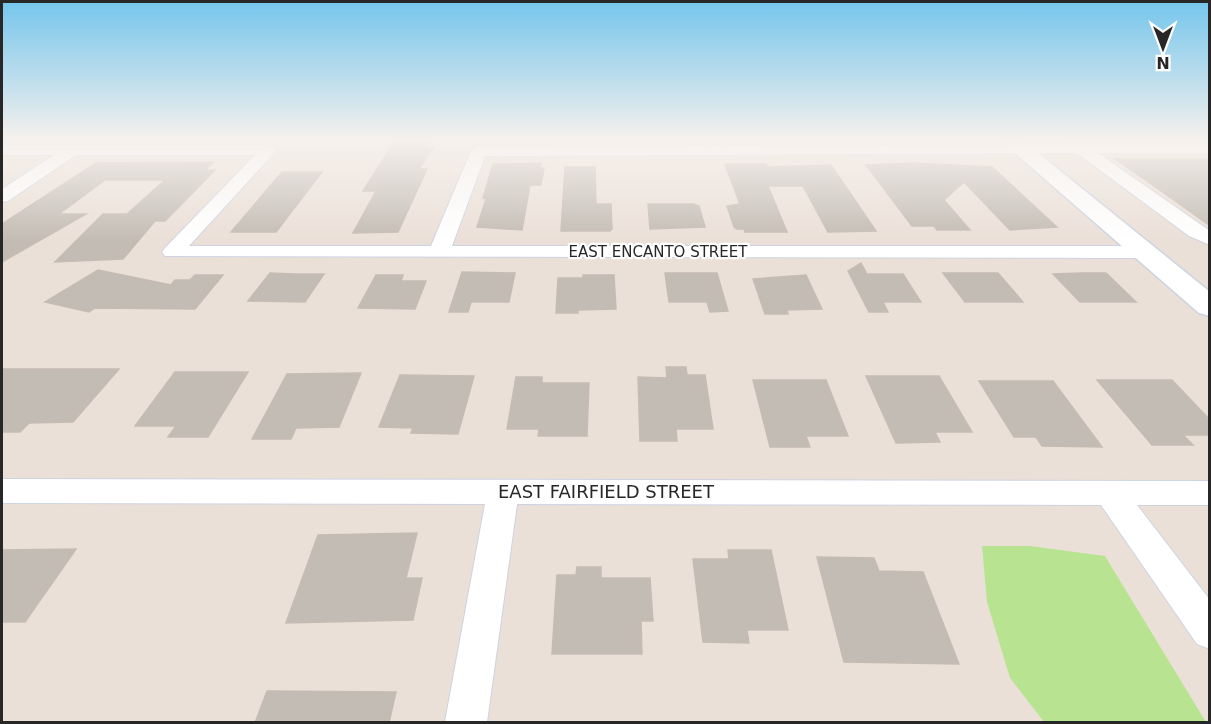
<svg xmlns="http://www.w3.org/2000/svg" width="1211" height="724" viewBox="0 0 1211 724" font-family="'DejaVu Sans',sans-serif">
<rect width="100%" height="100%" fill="#ebe0d8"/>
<polygon fill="#b8e492" points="982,546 1030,546 1105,556 1206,722 1044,722 1010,678 987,602"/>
<g fill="#c2bcb4" stroke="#c6bcb2" stroke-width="1.5">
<polygon points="394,142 428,143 425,148 433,148 419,169 427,169 398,232 353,233 376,191 363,191"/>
<polygon points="1115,159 1209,159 1209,225 1144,179"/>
<polygon points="214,162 205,170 215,170 165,221 155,221 123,259 55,262 103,214 127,214 165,180 105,180 59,214 86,214 2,262 2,224 96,163"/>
<polygon points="541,163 540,168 544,168 541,185 530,185 522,230 477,227 486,199 483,198 493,164"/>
<polygon points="914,163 992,167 1057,227 1010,230 964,182 944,200 970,230 937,230 934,226 912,226 866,165"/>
<polygon points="725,164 766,164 768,167 831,165 876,231 828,232 803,186 768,186 787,232 745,232 744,229 737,229 734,227 727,206 740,204"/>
<polygon points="565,167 595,167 596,204 611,204 612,229 610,231 561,231"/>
<polygon points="282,172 322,172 276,232 231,232"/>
<polygon points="648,204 693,204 699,206 705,227 650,229"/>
<polygon points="861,263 867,274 903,274 921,302 883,302 888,312 869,312 848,271"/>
<polygon points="98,270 171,285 175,280 190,280 195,275 223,275 195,309 95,308 89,312 45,302"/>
<polygon points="462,272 515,273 509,302 471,302 468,312 449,312"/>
<polygon points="270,273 293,274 324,274 305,302 248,301"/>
<polygon points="665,273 717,273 728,311 710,312 707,302 669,302"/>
<polygon points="943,273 998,273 1023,302 965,302"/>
<polygon points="1082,273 1106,273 1136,302 1080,302 1053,274"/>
<polygon points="376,275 403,275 401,281 426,281 415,309 358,308"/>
<polygon points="583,275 614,275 616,309 578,310 578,313 556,313 558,278 583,278"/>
<polygon points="806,275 822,309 787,310 788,314 765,314 753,279"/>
<polygon points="666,367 686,367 687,375 705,375 713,429 676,429 677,441 640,441 638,377 667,378"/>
<polygon points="2,369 119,369 73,422 29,423 20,432 2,432"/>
<polygon points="175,372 248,372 208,437 168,437 176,426 135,426"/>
<polygon points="361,373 339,427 296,428 291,439 252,439 287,374"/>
<polygon points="400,375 474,376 458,434 411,433 413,428 379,427"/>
<polygon points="866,376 939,376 972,432 935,432 940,442 896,443"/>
<polygon points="516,377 542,377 542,383 589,383 587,436 538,436 539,429 507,429"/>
<polygon points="753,380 826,380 848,436 806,436 810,447 770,447"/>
<polygon points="1097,380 1172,380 1209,419 1209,435 1183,435 1193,445 1152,445"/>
<polygon points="979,381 1053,381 1102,447 1042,446 1036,437 1014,437"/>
<polygon points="417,533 406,578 422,578 413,620 286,623 318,535"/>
<polygon points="76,549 25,622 2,622 2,550"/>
<polygon points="728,550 771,550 788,630 747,630 749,643 703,642 693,559 729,559"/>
<polygon points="817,557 874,558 879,571 923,572 959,664 844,662"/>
<polygon points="577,567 601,567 601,578 650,578 653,621 641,621 642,654 552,654 557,575 576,575"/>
<polygon points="267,691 396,692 389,723 255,723"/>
</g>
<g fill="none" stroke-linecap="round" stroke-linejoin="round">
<defs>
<g id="street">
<polygon points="1077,140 1085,143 1210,143 1210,153 1098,153 1210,231 1210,245 1189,236 1077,153 485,156 452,246 1144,246 1151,248 1154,252 1151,256 1144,258 165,256 162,252 165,248 255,155 76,155 8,201 2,202 2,189 54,155 2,155 2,145 268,145 274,147 276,150 274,153 189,246 431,246 471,151 479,146 1014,145 1070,143"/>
<polygon points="2,479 1210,481 1210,505 1137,505 1210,600 1210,649 1197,644 1101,505 517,504 487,722 445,722 485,504 2,503"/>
</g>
<polygon id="secondary" points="1000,140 1022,140 1210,292 1210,316 1199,313"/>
</defs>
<use href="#street" stroke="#cdd3e1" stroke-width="2"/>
<use href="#secondary" stroke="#cdd3e1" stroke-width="3"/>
<use href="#street" fill="#fff" fill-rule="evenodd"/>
<use href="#secondary" fill="#fff" fill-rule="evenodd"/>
</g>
<linearGradient id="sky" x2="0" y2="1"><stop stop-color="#74c5ec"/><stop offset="0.58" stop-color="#f6f1ed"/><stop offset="1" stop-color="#f6f1ed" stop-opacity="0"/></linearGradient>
<rect width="1211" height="241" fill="url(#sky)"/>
<g text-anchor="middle" stroke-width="4.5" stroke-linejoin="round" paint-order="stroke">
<g font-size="15" fill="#272727" stroke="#fff">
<text x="658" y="257">EAST ENCANTO STREET</text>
</g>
<g font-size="18" fill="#272727" stroke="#fff">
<text x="606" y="498">EAST FAIRFIELD STREET</text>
</g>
</g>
<rect width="1211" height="724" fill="none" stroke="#272727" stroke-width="6"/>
<g transform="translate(1163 48) rotate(180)" stroke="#ffffff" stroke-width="4.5" paint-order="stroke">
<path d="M0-4.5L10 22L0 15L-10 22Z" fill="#272727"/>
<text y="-9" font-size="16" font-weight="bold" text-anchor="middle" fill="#272727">N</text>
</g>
</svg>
